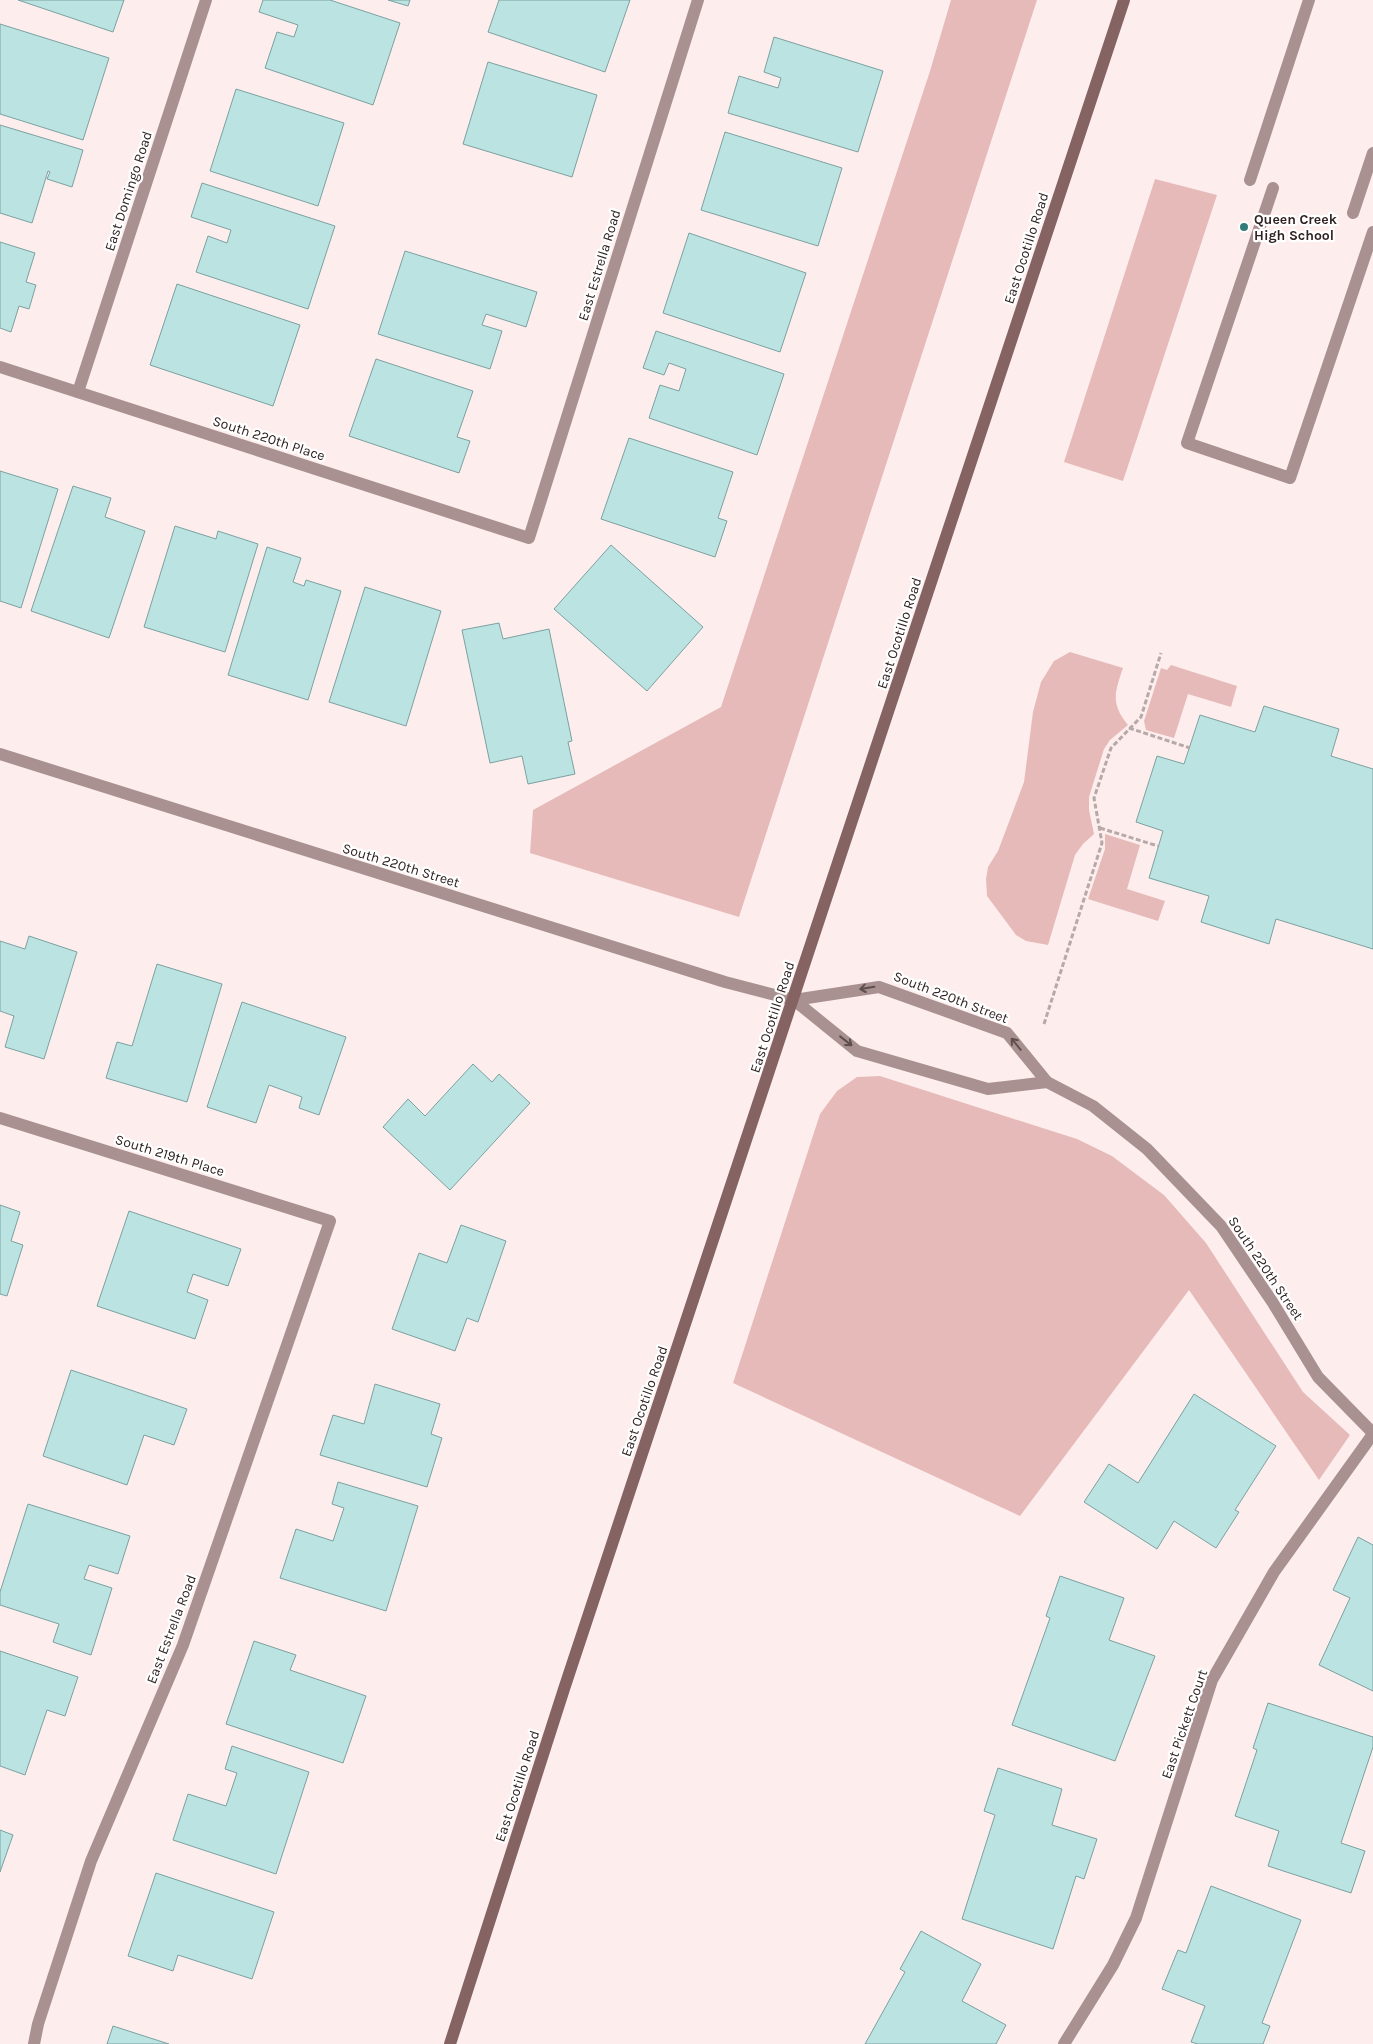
<svg xmlns="http://www.w3.org/2000/svg" width="1373" height="2044" viewBox="0 0 1373 2044" font-family="Karla,sans-serif">
<rect width="100%" height="100%" fill="#fdeeed"/>
<g fill="#e7baba">
<polygon points="951,0 1037,0 739,917 530,853 533,810 721,707 930,71"/>
<polygon points="1155,179 1217,195 1123,481 1064,462"/>
<path d="M1070,652L1123,668C1115,692 1110,703 1128,725L1110,740L1104,749L1089,797V810L1094,834L1083,844L1075,855L1048,945L1026,941L1016,935L987,896L986,879L988,867L998,851L1024,782L1033,712L1041,682L1054,661Z"/>
<polygon points="1171,665 1237,686 1231,707 1188,694 1174,738 1146,730 1144,721 1161,668 1167,670"/>
<polygon points="1105,834 1140,845 1127,889 1165,901 1158,921 1088,899 1105,849"/>
<polygon points="880,1076 1077,1139 1112,1156 1164,1195 1206,1243 1303,1392 1350,1435 1319,1480 1189,1290 1020,1516 733,1383 820,1114 837,1091 857,1077"/>
</g>
<g fill="#bbe3e2" stroke="#7ba1a0">
<polygon points="18,0 124,0 113,32"/>
<polygon points="263,0 330,0 400,23 373,105 265,68 277,32 294,37 298,25 259,12"/>
<polygon points="388,0 410,0 408,6"/>
<polygon points="499,0 630,0 605,72 488,32"/>
<polygon points="0,24 109,58 83,140 0,114"/>
<polygon points="774,37 883,71 858,152 728,113 739,76 778,88 781,78 764,72"/>
<polygon points="488,62 597,95 572,177 463,144"/>
<polygon points="236,89 344,123 318,206 210,171"/>
<polygon points="0,125 83,150 72,187 47,179 50,172 48,171 32,223 0,213"/>
<polygon points="725,132 842,168 818,246 701,210"/>
<polygon points="202,183 335,226 308,309 196,272 208,236 227,243 231,230 191,217"/>
<polygon points="689,233 806,273 780,352 663,313"/>
<polygon points="0,242 35,253 26,282 36,285 29,309 19,306 11,332 0,328"/>
<polygon points="405,251 537,292 526,327 486,314 482,325 502,331 490,369 378,334"/>
<polygon points="177,284 300,325 273,406 150,365"/>
<polygon points="656,331 784,374 757,455 649,418 660,385 679,391 686,369 669,363 664,375 643,368"/>
<polygon points="376,359 473,391 457,437 470,441 459,473 349,436"/>
<polygon points="629,438 733,472 718,518 727,521 715,557 601,519"/>
<polygon points="0,471 58,489 21,608 0,601"/>
<polygon points="73,486 111,498 105,517 145,531 109,638 31,611"/>
<polygon points="175,526 216,539 218,531 258,544 225,652 144,627"/>
<polygon points="611,545 703,627 647,691 554,609"/>
<polygon points="267,547 301,558 293,582 304,586 306,580 341,591 308,700 228,675"/>
<polygon points="365,587 441,611 406,726 329,702"/>
<polygon points="499,623 503,639 549,629 572,741 568,742 575,774 528,784 522,756 490,763 462,630"/>
<polygon points="1264,706 1339,729 1331,756 1373,769 1373,949 1276,919 1269,944 1201,922 1209,896 1149,878 1163,831 1136,822 1157,756 1184,764 1200,715 1255,732"/>
<polygon points="29,936 77,952 44,1059 5,1047 14,1016 0,1011 0,941 25,949"/>
<polygon points="157,964 222,984 187,1102 106,1078 117,1042 132,1046"/>
<polygon points="242,1002 346,1037 319,1115 299,1108 302,1097 269,1085 256,1123 207,1107"/>
<polygon points="473,1064 492,1082 499,1074 530,1103 450,1190 383,1127 408,1099 425,1116"/>
<polygon points="0,1205 20,1212 11,1241 23,1245 7,1296 0,1294"/>
<polygon points="129,1211 241,1249 228,1286 193,1274 187,1292 208,1300 195,1339 97,1306"/>
<polygon points="461,1225 506,1241 478,1322 467,1318 455,1351 392,1329 419,1253 447,1263"/>
<polygon points="71,1370 187,1409 174,1445 144,1435 127,1485 43,1456"/>
<polygon points="375,1384 440,1404 431,1434 442,1438 427,1487 320,1455 333,1415 364,1424"/>
<polygon points="1194,1394 1276,1446 1235,1510 1239,1512 1216,1548 1174,1521 1157,1549 1084,1502 1109,1464 1138,1483"/>
<polygon points="338,1482 418,1506 386,1611 280,1578 296,1529 333,1541 344,1508 332,1504"/>
<polygon points="28,1504 130,1536 118,1574 89,1565 84,1579 112,1588 91,1655 53,1642 59,1624 0,1605 0,1592"/>
<polygon points="1358,1537 1373,1545 1373,1691 1319,1665 1350,1598 1333,1590"/>
<polygon points="1060,1576 1124,1598 1109,1640 1155,1656 1115,1761 1012,1725 1050,1618 1046,1616"/>
<polygon points="254,1641 296,1655 290,1670 366,1696 343,1763 226,1724"/>
<polygon points="0,1651 78,1677 65,1716 47,1710 25,1775 0,1766"/>
<polygon points="1268,1703 1373,1737 1373,1747 1341,1843 1365,1851 1351,1893 1268,1866 1279,1831 1235,1816 1257,1750 1253,1748"/>
<polygon points="232,1746 309,1772 276,1874 173,1840 188,1794 226,1806 237,1773 225,1769"/>
<polygon points="998,1768 1062,1789 1052,1825 1097,1839 1084,1879 1076,1876 1053,1949 962,1919 995,1815 984,1811"/>
<polygon points="0,1830 13,1835 0,1872"/>
<polygon points="156,1873 274,1912 252,1979 178,1955 173,1971 128,1956"/>
<polygon points="1211,1886 1301,1920 1262,2023 1270,2026 1263,2044 1198,2044 1191,2042 1205,2006 1162,1989 1178,1950 1186,1953"/>
<polygon points="921,1931 981,1964 962,2001 1006,2025 996,2044 865,2044 905,1972 900,1969"/>
<polygon points="113,2026 169,2044 107,2044"/>
</g>
<g fill="none" stroke-linecap="round" stroke-linejoin="round">
<g stroke="#b7a9a8" stroke-width="3" stroke-dasharray="5 2.5" stroke-linecap="butt">
<polyline points="1129,728 1190,748"/>
<polyline points="1100,828 1158,846"/>
<polyline points="1044,1024 1102,843 1094,798 1111,748 1141,717 1161,653"/>
</g>
<g stroke="#a99191" stroke-width="12">
<polyline points="1250,180 1309,0"/>
<polyline points="1273,188 1187,443 1290,478 1373,232"/>
<polyline points="1353,213 1373,153"/>
</g>
<g stroke="#a99191" stroke-width="12">
<polyline points="0,367 529,538 698,0"/>
<polyline points="78,392 206,0"/>
<polyline points="0,754 725,982 794,1000 857,1051 988,1089 1047,1082"/>
<polyline points="794,1000 879,987 1007,1033 1047,1082 1093,1106 1147,1149 1221,1226 1273,1303 1318,1377 1373,1433"/>
<polyline points="0,1118 330,1221 183,1645 91,1861 38,2024 34,2044"/>
<polyline points="1064,2044 1113,1965 1136,1918 1212,1680 1274,1572 1373,1434"/>
</g>
<polyline stroke="#856363" stroke-width="12" points="450,2044 564,1689 1124,0"/>
</g>
<defs><path id="oneway-shaft" d="M-6 0H5M1.5-3L5.5 0L1.5 3" fill="none" stroke-width="1.6" stroke-linecap="round" stroke-linejoin="round" transform="scale(1.25)"/></defs>
<g stroke="#604e4e">
<use href="#oneway-shaft" transform="translate(867 988) rotate(171)"/>
<use href="#oneway-shaft" transform="translate(846 1041) rotate(38)"/>
<use href="#oneway-shaft" transform="translate(1016 1044) rotate(-129)"/>
</g>
<circle fill="#337c7b" stroke="#fff" stroke-width="2" cx="1244" cy="227" r="5"/>
<g text-anchor="middle" stroke-width="4.5" stroke-linejoin="round" paint-order="stroke">
<g font-size="14" fill="#302222" stroke="#fff">
<text transform="translate(128 191) rotate(-72)" y="5">East Domingo Road</text>
<text transform="translate(1026 248) rotate(-72)" y="5">East Ocotillo Road</text>
<text transform="translate(599 265) rotate(-73)" y="5">East Estrella Road</text>
<text transform="translate(269 438) rotate(18)" y="5">South 220th Place</text>
<text transform="translate(899 633) rotate(-72)" y="5">East Ocotillo Road</text>
<text transform="translate(401 865) rotate(17)" y="5">South 220th Street</text>
<text transform="translate(951 997) rotate(21)" y="5">South 220th Street</text>
<text transform="translate(772 1017) rotate(-72)" y="5">East Ocotillo Road</text>
<text transform="translate(170 1155) rotate(17)" y="5">South 219th Place</text>
<text transform="translate(1266 1268) rotate(56)" y="5">South 220th Street</text>
<text transform="translate(644 1401) rotate(-71)" y="5">East Ocotillo Road</text>
<text transform="translate(171 1629) rotate(-69)" y="5">East Estrella Road</text>
<text transform="translate(1184 1724) rotate(-71)" y="5">East Pickett Court</text>
<text transform="translate(517 1786) rotate(-72)" y="5">East Ocotillo Road</text>
</g>
<g font-size="14" font-weight="bold" fill="#302222" stroke="#fff" text-anchor="start">
<text x="1254" y="224">Queen Creek<tspan x="1254" dy="16">High School</tspan></text>
</g>
</g>
</svg>
